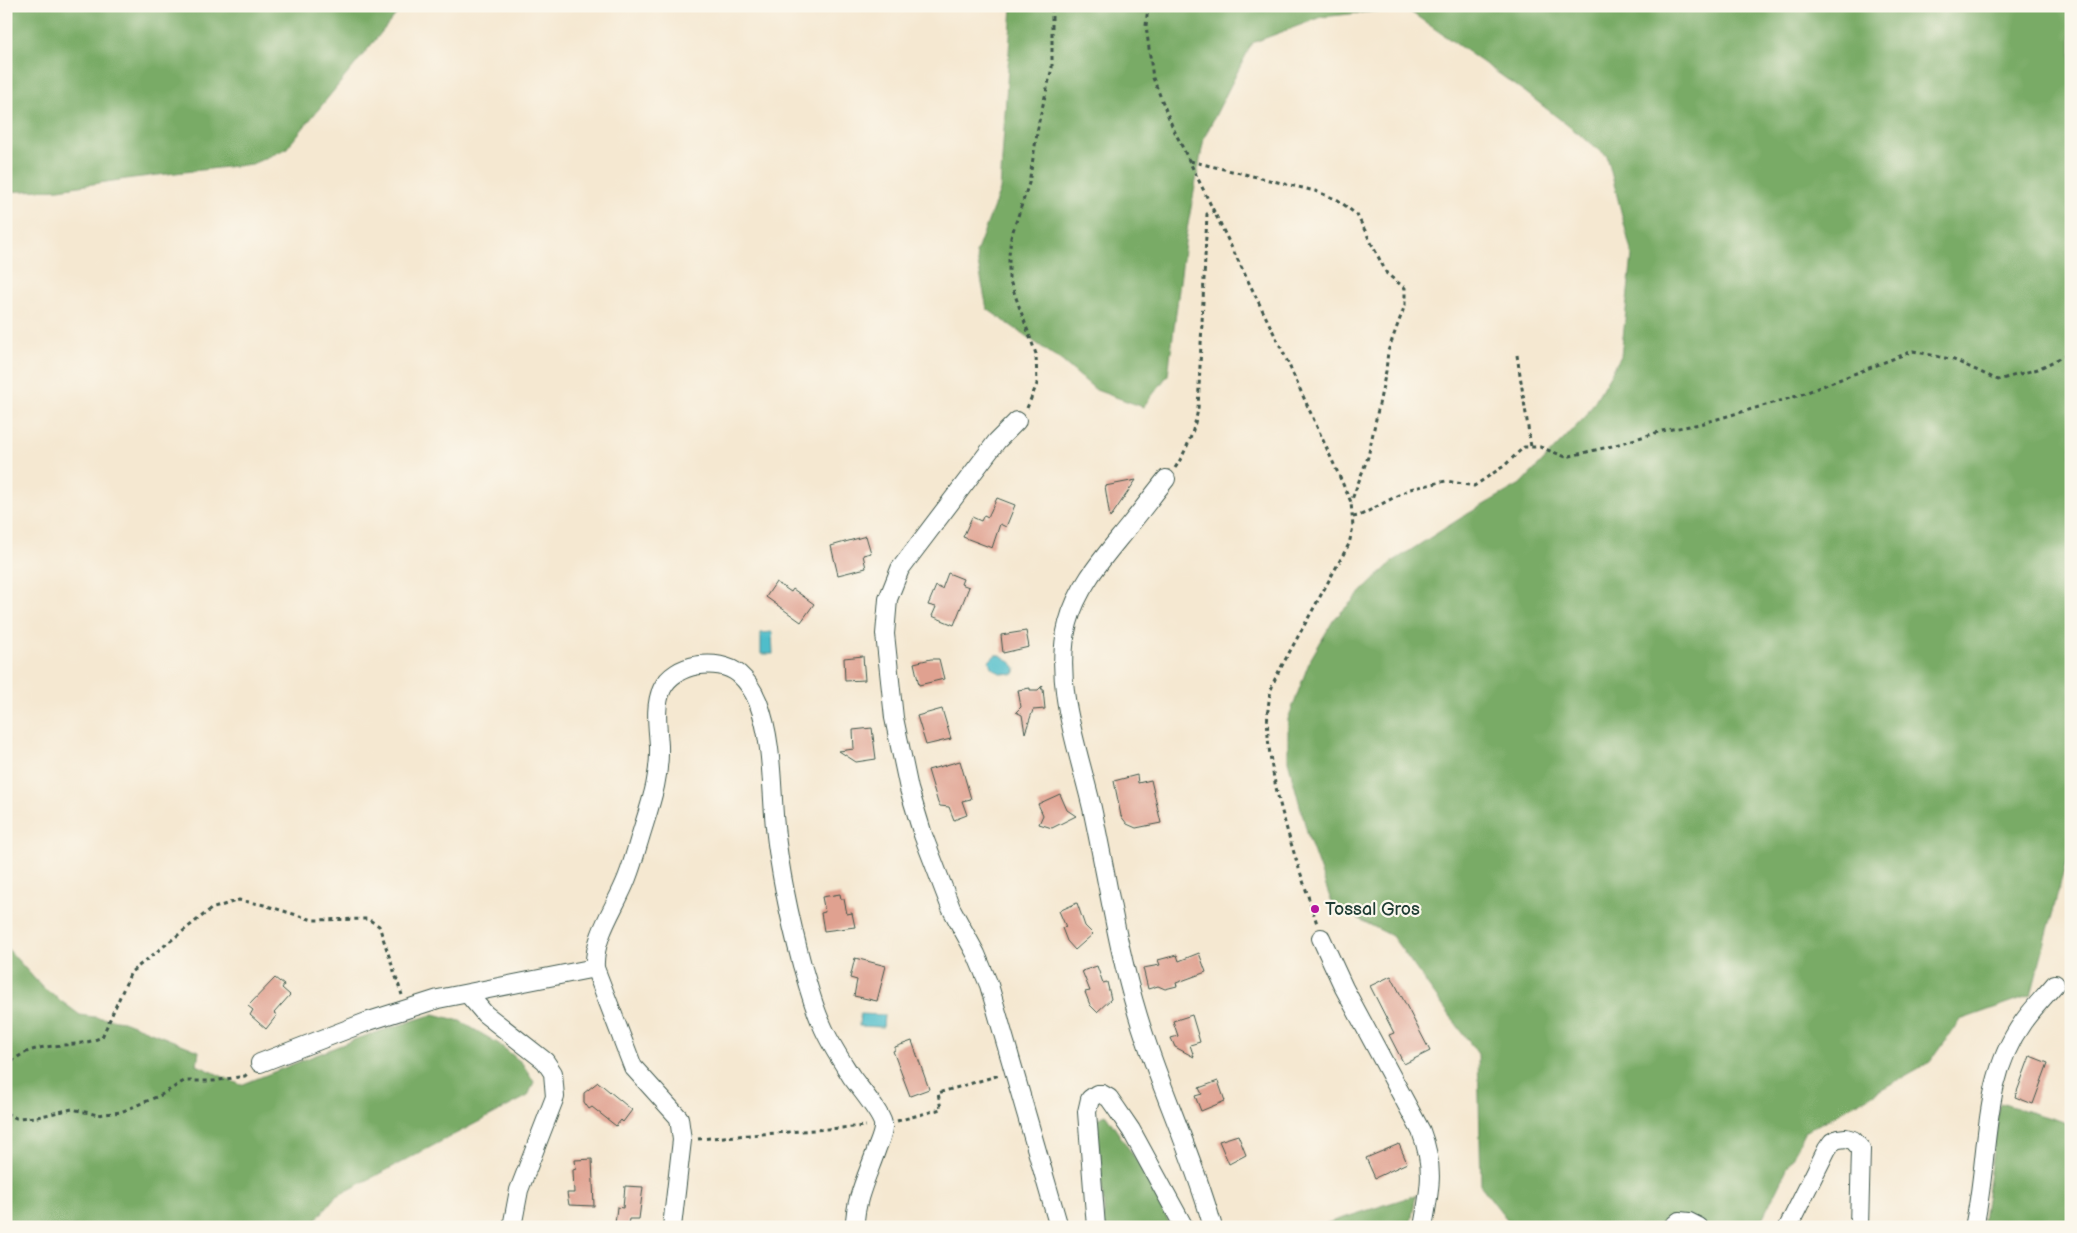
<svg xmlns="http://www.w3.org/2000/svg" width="2077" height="1233" viewBox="0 0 2077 1233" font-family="'Balsamiq Sans',sans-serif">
<rect width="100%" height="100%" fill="#fbf7ec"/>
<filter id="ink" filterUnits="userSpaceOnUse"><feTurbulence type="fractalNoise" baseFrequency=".02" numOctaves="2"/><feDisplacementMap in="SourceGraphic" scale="10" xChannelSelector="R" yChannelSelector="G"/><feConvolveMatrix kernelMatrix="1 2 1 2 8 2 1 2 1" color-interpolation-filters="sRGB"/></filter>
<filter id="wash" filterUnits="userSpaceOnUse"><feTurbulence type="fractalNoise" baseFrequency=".0096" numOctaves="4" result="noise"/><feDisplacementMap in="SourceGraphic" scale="20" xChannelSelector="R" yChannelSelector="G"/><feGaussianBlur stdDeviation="1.12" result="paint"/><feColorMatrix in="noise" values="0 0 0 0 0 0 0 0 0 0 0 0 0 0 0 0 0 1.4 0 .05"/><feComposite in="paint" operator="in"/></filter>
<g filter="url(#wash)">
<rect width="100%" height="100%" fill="#f5e8d1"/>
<g fill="#79ab66" stroke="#4c744d">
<polygon points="6,6 403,6 286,149 252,164 133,178 59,189 6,192"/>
<polygon points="1012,6 2071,6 2071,861 2066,862 2031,995 1960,1020 1930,1062 1805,1132 1758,1227 1513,1227 1481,1186 1478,1054 1392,936 1333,906 1309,839 1288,761 1288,719 1310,660 1334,619 1392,562 1464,516 1522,483 1586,416 1621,356 1632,255 1607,156 1525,92 1405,8 1322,17 1252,43 1204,138 1186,235 1168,375 1143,407 1096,390 1062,361 987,309 976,253 1000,190"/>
<polygon points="6,947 42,987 80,1015 123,1021 199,1051 197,1065 241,1085 356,1039 434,1014 460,1021 499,1044 522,1063 534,1082 528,1096 335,1197 310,1227 6,1227"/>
<polygon points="2000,1103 2071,1124 2071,1227 1982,1227"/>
<polygon points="1106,1115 1150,1180 1171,1227 1104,1227 1104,1210 1096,1119"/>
<polygon points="1416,1195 1410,1227 1315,1227"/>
</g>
<g fill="#50bdca" stroke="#387d7f">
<polygon points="772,632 773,654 761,654 761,633"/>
<path d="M995,655H1001C1006,660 1014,663 1016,669L1014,674L1000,673L991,667L989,661Z"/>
<polygon points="860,1014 884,1015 883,1027 859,1026"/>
</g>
<g id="blocks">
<g fill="#e0a190">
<polygon points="1136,480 1110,518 1105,486"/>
<polygon points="997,498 1015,505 1006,527 1000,524 992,548 963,537 972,517 981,521 984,515 988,517"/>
<polygon points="866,536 871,553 863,555 866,568 838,575 831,546"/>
<polygon points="948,573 963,579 961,584 969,587 954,625 932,616 936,607 928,605 936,586 942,589"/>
<polygon points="776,582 791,592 793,589 814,604 801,622 766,597"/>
<polygon points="1026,631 1029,647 1003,653 1001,635"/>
<polygon points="863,656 865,680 845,681 844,658"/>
<polygon points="931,659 939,659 944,679 919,685 914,663"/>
<polygon points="1043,685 1041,689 1043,689 1045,709 1033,710 1025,733 1022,715 1016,712 1021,707 1018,690 1030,688 1030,690 1038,690"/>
<polygon points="942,709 951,739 926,745 917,716"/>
<polygon points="872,728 876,759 856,762 839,751 854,749 853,730"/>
<polygon points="960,761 971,799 962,801 967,815 954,820 949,807 940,806 938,803 928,770"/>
<polygon points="1137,775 1138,783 1151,780 1161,823 1136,828 1127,824 1121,816 1114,781"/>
<polygon points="1060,794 1067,810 1076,816 1052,828 1039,824 1043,815 1038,804"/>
<polygon points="840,894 841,899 844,899 847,914 852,913 855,927 824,931 821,913 825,912 822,897"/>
<polygon points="1077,903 1085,926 1093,934 1075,950 1067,941 1062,928 1066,927 1059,911"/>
<polygon points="1199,953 1206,972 1176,983 1177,986 1165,989 1158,986 1148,989 1143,968 1160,965 1158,960 1177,955 1179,961"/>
<polygon points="855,958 886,966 877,1001 854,996 857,980 850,978"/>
<polygon points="1097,966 1103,983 1107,982 1111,999 1097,1012 1090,1005 1085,992 1090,991 1082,971"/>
<polygon points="1391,976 1430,1051 1404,1064 1389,1035 1394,1033 1370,986"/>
<polygon points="275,978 284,985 282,988 290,995 274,1013 277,1015 266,1029 250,1015 253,1010 248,1006"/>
<polygon points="1192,1015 1200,1042 1190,1045 1194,1057 1175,1047 1171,1038 1178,1036 1173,1021"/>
<polygon points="912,1041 929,1089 910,1096 893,1051 895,1050 895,1047"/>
<polygon points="2030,1056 2048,1063 2033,1104 2015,1097"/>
<polygon points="1218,1081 1225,1101 1201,1111 1195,1096 1202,1094 1199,1088"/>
<polygon points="598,1082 632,1110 623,1122 621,1120 616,1126 592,1107 589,1109 584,1102 584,1093"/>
<polygon points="1238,1135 1246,1155 1229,1164 1219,1141"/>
<polygon points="1399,1144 1407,1163 1375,1178 1366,1158"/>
<polygon points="592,1159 594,1206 569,1205 567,1193 574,1193 573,1170 576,1169 575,1160"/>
<polygon points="625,1186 643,1187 639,1219 629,1219 628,1225 615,1224 617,1207 623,1208"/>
</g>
</g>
</g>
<g filter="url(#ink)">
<use href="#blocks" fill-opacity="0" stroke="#3f574c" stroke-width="1"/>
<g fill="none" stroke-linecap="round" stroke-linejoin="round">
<defs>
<g id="minor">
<polyline points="1017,421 997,441 900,569 888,599 885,634 894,718 909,789 923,835 951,908 976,954 989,985 1059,1227"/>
<path d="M1166,479C1154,494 1142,510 1129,526C1105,556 1078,585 1068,623C1052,683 1079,751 1092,808C1107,877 1117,948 1138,1016C1159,1086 1192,1153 1212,1224L1210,1227"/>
<path d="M1321,938L1344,988L1421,1131C1435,1168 1430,1189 1423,1227"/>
<polyline points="468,994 485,1014 545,1061 553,1073 555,1097 519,1190 512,1227"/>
<polyline points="260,1063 369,1021 438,999 595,968"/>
<path d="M672,1227L682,1140L679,1118L633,1067L595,968C593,936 616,907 627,878C633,863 637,847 642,831C651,802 660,777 659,746C658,728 654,706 662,689C674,663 718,657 739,674C747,681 754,692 758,702C773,741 771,786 775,827C780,874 790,920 802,965C808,985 813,1006 822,1025C829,1042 841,1060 851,1076C858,1086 881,1113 883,1124C884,1132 880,1140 877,1148C869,1172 854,1201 855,1227"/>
<polyline points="1096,1227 1087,1112 1090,1099 1097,1094 1102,1094 1109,1098 1116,1108 1131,1130 1184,1227"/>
<polyline points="1672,1227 1679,1221 1689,1222 1699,1227"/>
<polyline points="1788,1227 1827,1149 1832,1142 1838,1139 1846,1138 1853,1140 1861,1149 1859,1227"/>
<path d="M1974,1227C1990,1158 1980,1082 2023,1022C2033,1008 2045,996 2055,984"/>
</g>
</defs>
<use href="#minor" stroke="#3f574c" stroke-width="20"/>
<g stroke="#3f574c" stroke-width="3" stroke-dasharray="4 4" stroke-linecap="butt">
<path d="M1148,6L1146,26L1153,78L1173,128L1284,354L1351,502L1353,527L1349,544L1278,673C1275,679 1272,685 1271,691C1255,753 1298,862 1317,924"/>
<polyline points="1190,161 1315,191 1338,200 1357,215 1387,274 1405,288 1405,305 1388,351 1386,371 1368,457 1351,502"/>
<polyline points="1517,355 1531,447"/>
<polyline points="1027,408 1037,384 1036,354 1009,278 1009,255 1011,237 1029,183 1039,121 1052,68 1052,6"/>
<path d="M1175,468C1187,450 1194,431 1198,409L1207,214L1214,211"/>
<polyline points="1353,517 1359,516 1410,489 1446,481 1474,486 1504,466 1524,447 1540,447 1566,457 1612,446 1662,431 1700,424 1797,396 1913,351 1954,360 1998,380 2038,369 2070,353 2071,351"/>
<path d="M6,1068C32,1036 70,1052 102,1037L131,972L211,909L239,900L264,905L313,920L368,919L379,926L402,995"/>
<polyline points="6,1113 16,1118 37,1117 72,1109 98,1115 121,1112 161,1095 184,1081 214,1081 245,1076 249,1072"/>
<polyline points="897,1121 941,1109 938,1093 1000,1075"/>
<polyline points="698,1139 866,1126"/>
</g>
<use href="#minor" stroke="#fff" stroke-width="18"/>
</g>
</g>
<circle fill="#b5179e" stroke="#fbf7ec" stroke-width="2" cx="1315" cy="909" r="5"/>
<g text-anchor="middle" stroke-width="4.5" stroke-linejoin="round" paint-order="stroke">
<g font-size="18" fill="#1f3d34" stroke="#fbf7ec" text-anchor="start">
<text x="1325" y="915">Tossal Gros</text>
</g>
</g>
<rect width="2077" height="1233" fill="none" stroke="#fbf7ec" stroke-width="25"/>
</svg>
